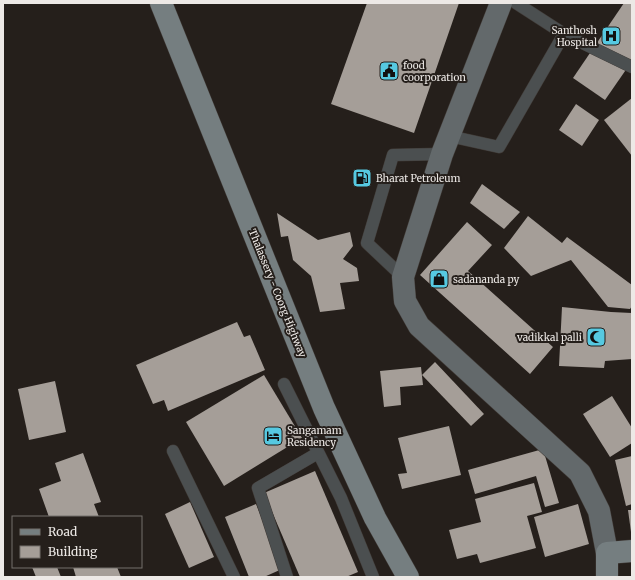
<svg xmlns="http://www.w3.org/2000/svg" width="635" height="580" viewBox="0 0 635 580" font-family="Merriweather,serif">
<rect width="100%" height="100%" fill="#251f1b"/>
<g fill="#a59e98">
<polygon points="367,3 459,3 414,133 331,104"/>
<polygon points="624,3 632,3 632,61 605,100 573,78"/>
<polygon points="632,98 632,156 604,120"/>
<polygon points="576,104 599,120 582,146 559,130"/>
<polygon points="482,184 520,212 504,229 470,203"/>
<polygon points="277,213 318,240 350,232 353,246 343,259 357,268 359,281 340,283 345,309 320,312 311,276 293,260 288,236 281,237"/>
<polygon points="528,216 562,243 567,237 632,285 632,306 630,309 608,307 571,260 531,276 504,248"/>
<polygon points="467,222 492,245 468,271 553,347 530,374 420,275"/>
<polygon points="562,307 611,312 632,313 632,359 605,361 604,368 559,366"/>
<polygon points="237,322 244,337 250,335 265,370 168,411 164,400 153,404 136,365"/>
<polygon points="435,362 484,414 471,426 422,375"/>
<polygon points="421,367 423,385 400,387 401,405 384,407 380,371"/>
<polygon points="264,375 302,438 224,486 186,422"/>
<polygon points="55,381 66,432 29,440 18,389"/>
<polygon points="612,396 632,428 632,443 610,457 583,414"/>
<polygon points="449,426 461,475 402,489 398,474 407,473 398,438"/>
<polygon points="543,449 559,503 545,507 536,476 475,494 468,470"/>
<polygon points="83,453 101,502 94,504 99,517 49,517 39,489 61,481 55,463"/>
<polygon points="632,456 632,504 626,506 615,460"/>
<polygon points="315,471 358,572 346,577 300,577 264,493"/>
<polygon points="534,483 542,512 527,516 536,548 480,563 477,554 457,559 449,530 481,522 475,499"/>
<polygon points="190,502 214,557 189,568 165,514"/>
<polygon points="256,504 282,569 264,577 249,577 225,517"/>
<polygon points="578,504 589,544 545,557 534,517"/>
<polygon points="628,510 632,510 632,532 631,532"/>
<polygon points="32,567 57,567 61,577 36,577"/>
<polygon points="73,567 117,567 121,577 76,577"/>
</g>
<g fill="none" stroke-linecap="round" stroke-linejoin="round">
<defs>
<g id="lane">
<polyline points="564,34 632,67"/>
<polyline points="449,136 499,147 564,34 516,3"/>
<polyline points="403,277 367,243 393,155 442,154"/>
<polyline points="284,384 341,498 373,577"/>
<polyline points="173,451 234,577"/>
<polyline points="287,577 258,488 318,453"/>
</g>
<polyline id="secondary" points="501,3 442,154 403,277 405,301 419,326 580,473 599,511 607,553"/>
<g id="primary">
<polyline points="161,3 324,408 375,518 408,577"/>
<polyline points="607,577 607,553 632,551"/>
</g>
</defs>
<use href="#lane" stroke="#413b37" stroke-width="13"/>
<use href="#secondary" stroke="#413b37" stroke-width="23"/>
<use href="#primary" stroke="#413b37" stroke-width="23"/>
<use href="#lane" stroke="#4b4f50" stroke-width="12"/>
<use href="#secondary" stroke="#63696b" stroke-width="22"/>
<use href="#primary" stroke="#757e80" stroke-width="22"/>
</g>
<defs>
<symbol id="hospital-square" viewBox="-11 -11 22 22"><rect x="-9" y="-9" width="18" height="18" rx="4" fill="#56c9e1" stroke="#251f1b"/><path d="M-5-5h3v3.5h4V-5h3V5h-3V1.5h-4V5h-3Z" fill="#111"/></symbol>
<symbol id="civic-square" viewBox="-11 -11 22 22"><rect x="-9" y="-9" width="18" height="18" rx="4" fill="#56c9e1" stroke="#251f1b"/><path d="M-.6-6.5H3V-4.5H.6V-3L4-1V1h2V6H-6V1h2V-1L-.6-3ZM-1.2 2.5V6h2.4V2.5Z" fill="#111"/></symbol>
<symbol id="fuel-square" viewBox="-11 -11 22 22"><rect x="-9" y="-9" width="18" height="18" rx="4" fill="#56c9e1" stroke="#251f1b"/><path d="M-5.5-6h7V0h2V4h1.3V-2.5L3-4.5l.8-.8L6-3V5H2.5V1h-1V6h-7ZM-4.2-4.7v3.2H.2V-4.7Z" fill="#111"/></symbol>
<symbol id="shop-square" viewBox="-11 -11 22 22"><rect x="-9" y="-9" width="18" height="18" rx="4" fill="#56c9e1" stroke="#251f1b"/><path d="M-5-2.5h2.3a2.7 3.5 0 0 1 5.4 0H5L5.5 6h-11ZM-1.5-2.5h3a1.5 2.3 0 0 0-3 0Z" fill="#111"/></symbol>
<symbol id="mosque-square" viewBox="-11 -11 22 22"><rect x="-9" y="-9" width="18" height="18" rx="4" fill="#56c9e1" stroke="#251f1b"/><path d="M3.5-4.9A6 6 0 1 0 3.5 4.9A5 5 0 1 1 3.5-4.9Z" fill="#111"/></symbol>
<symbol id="hotel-square" viewBox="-11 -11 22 22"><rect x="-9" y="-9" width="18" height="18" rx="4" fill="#56c9e1" stroke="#251f1b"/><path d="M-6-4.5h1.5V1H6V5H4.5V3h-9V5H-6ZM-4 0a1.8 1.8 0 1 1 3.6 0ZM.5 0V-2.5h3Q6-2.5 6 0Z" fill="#111"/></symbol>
</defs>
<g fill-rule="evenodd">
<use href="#hospital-square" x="600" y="25" width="22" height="22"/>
<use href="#civic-square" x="378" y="60" width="22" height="22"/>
<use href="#fuel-square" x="351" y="167" width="22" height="22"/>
<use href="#shop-square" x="428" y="268" width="22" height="22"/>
<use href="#mosque-square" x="585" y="326" width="22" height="22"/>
<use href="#hotel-square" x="262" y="425" width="22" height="22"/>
</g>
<g text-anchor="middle" stroke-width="4" stroke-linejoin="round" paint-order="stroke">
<g font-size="10" fill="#ede9e6" stroke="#251f1b" text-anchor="start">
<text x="597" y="34" text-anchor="end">Santhosh<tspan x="597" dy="12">Hospital</tspan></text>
<text x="403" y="69">food<tspan x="403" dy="12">coorporation</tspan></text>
<text x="376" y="182">Bharat Petroleum</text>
<text x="453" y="283">sadananda py</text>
<text x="582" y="341" text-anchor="end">vadikkal palli</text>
<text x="287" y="434">Sangamam<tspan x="287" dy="12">Residency</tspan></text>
</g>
<g font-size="10" fill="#ede9e6" stroke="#251f1b">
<text transform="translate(278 293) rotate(68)" y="4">Thalassery - Coorg Highway</text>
</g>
</g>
<rect width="635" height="580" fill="none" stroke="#ede9e6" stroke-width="8"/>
<rect x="12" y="516" width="130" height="52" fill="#251f1b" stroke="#75706c"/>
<rect x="20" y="529" width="20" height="6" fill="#757e80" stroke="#75706c"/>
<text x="48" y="536" font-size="12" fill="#ede9e6">Road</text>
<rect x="20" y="546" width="20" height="12" fill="#a59e98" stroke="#75706c"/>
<text x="48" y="556" font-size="12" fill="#ede9e6">Building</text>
</svg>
